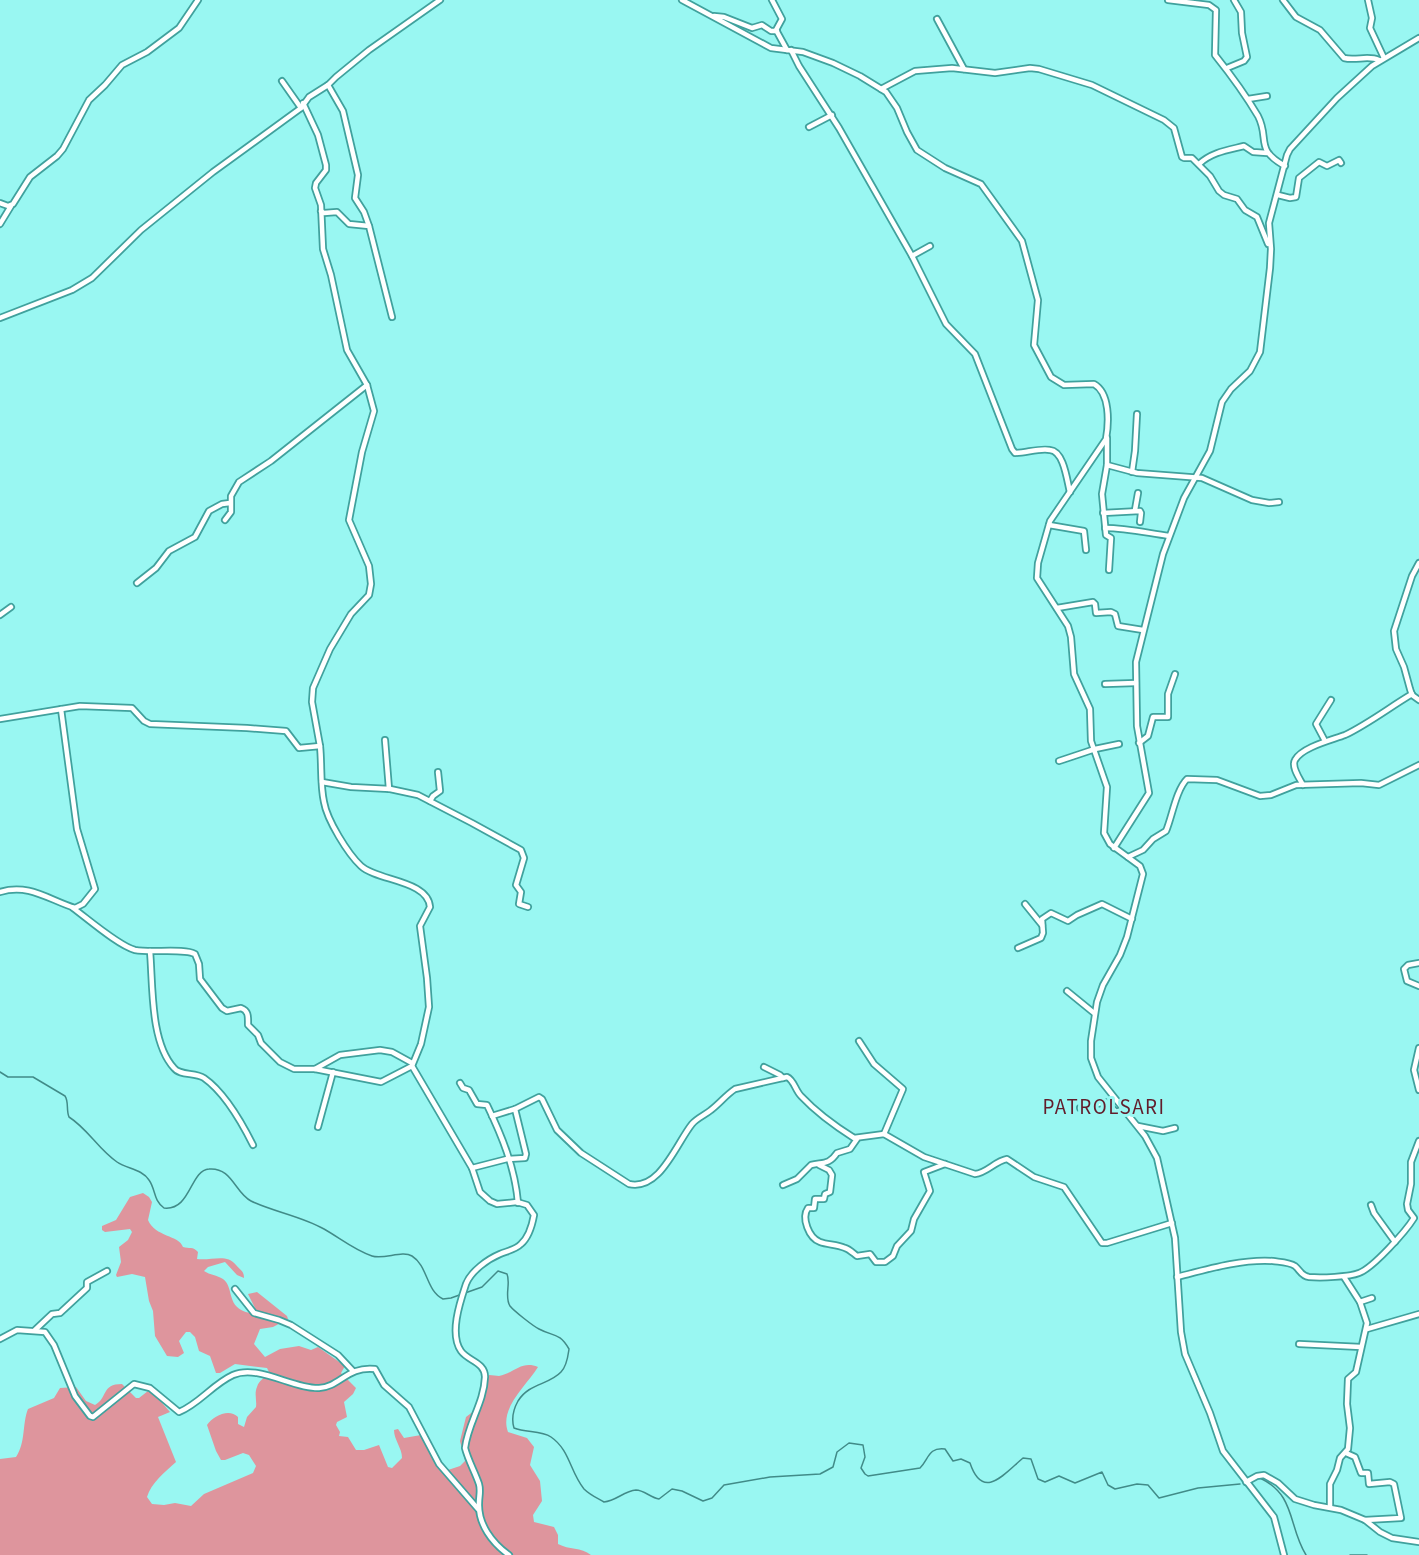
<svg xmlns="http://www.w3.org/2000/svg" width="1419" height="1555" viewBox="0 0 1419 1555" font-family="'Source Sans 3',sans-serif">
<rect width="100%" height="100%" fill="#99f7f2"/>
<path fill="#de959d" d="M143,1193L149,1197L152,1202L148,1220C155,1237 179,1235 183,1247C189,1249 193,1246 198,1252L197,1259C211,1261 227,1253 236,1265C241,1271 244,1271 244,1278L237,1275L225,1262L208,1267L204,1271C210,1275 217,1275 223,1279C235,1288 225,1308 250,1313L255,1308L248,1294L257,1292L287,1316L288,1319L273,1327L260,1329L254,1344L265,1357L280,1349L299,1346L311,1350L318,1347L345,1366L341,1373L356,1388L353,1394L344,1402L347,1417L337,1422L336,1425L340,1432L339,1436L348,1437L356,1450H364L379,1445L388,1467L392,1468L402,1458C402,1448 394,1440 394,1430L398,1429L404,1438L421,1435L442,1472L460,1466L465,1461L460,1441L466,1417L483,1404L489,1375C493,1375 496,1376 499,1376C514,1373 522,1360 538,1367C527,1385 499,1408 508,1432L527,1438L534,1447L530,1465L540,1481L542,1501L533,1515L534,1522L554,1527L558,1535V1544C569,1550 581,1547 591,1555H0V1459L16,1457C26,1442 22,1424 28,1409L54,1398L60,1388L76,1387L86,1401L95,1405C108,1398 101,1384 122,1384L136,1398H139L148,1391L157,1397L170,1412L158,1417L176,1462C165,1472 151,1483 147,1497L152,1504L164,1505L175,1503L191,1506L204,1494L253,1473L256,1466L249,1455L243,1453L225,1460H221L216,1451L207,1425C213,1416 229,1408 238,1417V1424L244,1427L247,1417L256,1407C257,1400 254,1394 257,1387C259,1380 265,1378 269,1372L267,1368L235,1364L220,1373H216L210,1356L199,1351L195,1337L190,1332H186L179,1341L184,1353L178,1357L167,1356L155,1336L153,1311L149,1301L145,1277L132,1274L117,1277L116,1275L121,1262L119,1247L128,1240L132,1232L130,1229L105,1232L102,1230V1226L116,1220L130,1197Z"/>
<g fill="none" stroke-linecap="round" stroke-linejoin="round">
<g stroke="#418b88" stroke-width="1.5">
<path d="M0,1072L8,1077H33L65,1096C69,1102 66,1110 69,1117C88,1129 98,1149 117,1162C127,1169 142,1169 149,1180C156,1190 153,1200 164,1208C191,1211 190,1170 209,1169C232,1167 235,1193 251,1201C274,1212 301,1216 324,1229C340,1238 354,1250 372,1256C384,1260 402,1250 412,1256C428,1266 426,1291 443,1299L451,1298L482,1287L498,1271L507,1274C511,1283 504,1297 510,1306C514,1311 533,1326 539,1329C554,1337 559,1332 569,1349C568,1356 567,1366 561,1372C549,1385 529,1383 518,1401C513,1410 511,1418 514,1428C526,1433 541,1430 551,1437C570,1450 570,1472 584,1489C590,1495 597,1498 604,1502C616,1501 624,1491 636,1490C644,1490 651,1498 659,1499L672,1489L682,1491L703,1501L712,1498L724,1485L770,1477L820,1474L833,1467L837,1452L849,1443L863,1445L865,1457L861,1468L865,1474L868,1476L920,1468C929,1459 928,1447 945,1449L953,1461L961,1459L970,1463C983,1502 1005,1473 1023,1458L1031,1459L1038,1479L1045,1482L1059,1476L1075,1483L1102,1472L1108,1485L1115,1489L1137,1484L1148,1485L1159,1498L1198,1488L1240,1484"/>
<path d="M1260,1478C1296,1495 1288,1526 1306,1555"/>
<polyline points="1350,1555 1367,1555"/>
</g>
<defs>
<g id="minor">
<path d="M682,0L771,48L803,52L833,63L860,76L886,92L897,108L907,132L917,150L945,168L981,184L1022,241L1038,300L1034,345L1051,377L1064,385L1094,384C1110,393 1109,422 1106,439L1050,521L1038,563L1037,578L1068,626L1071,637L1074,674L1090,709L1091,741L1107,787L1104,833L1110,844L1140,866L1143,874L1127,937L1120,955L1103,985L1097,1002L1091,1041V1058L1098,1077L1145,1136L1157,1158L1175,1238L1181,1332L1185,1354L1210,1413L1223,1451L1274,1517L1284,1555"/>
<polyline points="772,0 782,19 776,30 787,50"/>
<path d="M1168,0L1209,5L1216,10L1215,55C1231,75 1245,94 1258,116C1270,139 1254,149 1285,166"/>
<path d="M1283,0L1296,17L1320,30L1344,58C1356,61 1368,55 1379,60"/>
<polyline points="1368,0 1372,18 1370,28 1384,58"/>
<polyline points="714,16 724,17 752,28 762,25 771,31 777,31"/>
<polyline points="937,19 964,69"/>
<path d="M791,50L799,66L839,128L912,256L946,324L975,354L1012,449L1015,453C1026,453 1039,448 1050,450C1064,451 1067,481 1070,492"/>
<polyline points="1227,68 1244,61 1247,57 1242,33 1241,12 1234,0"/>
<polyline points="282,81 301,108"/>
<polyline points="328,85 343,111 358,175 355,198 364,212 369,226"/>
<polyline points="881,89 915,71 952,68 995,73 1030,68 1039,69 1092,85 1164,120 1174,128 1182,157 1184,158 1192,158 1210,176 1219,191 1224,195 1237,199 1245,210 1257,217 1268,244"/>
<polyline points="1248,99 1267,96"/>
<polyline points="303,103 318,135 326,165 326,170 316,183 315,188 321,205 323,249 331,275 347,350 367,385 374,411 362,452 349,520 369,566 371,584 369,595 351,614 330,649 313,688 312,702 320,746"/>
<polyline points="809,127 832,115"/>
<path d="M1199,164C1212,152 1228,150 1244,146L1253,152L1267,153"/>
<polyline points="1278,195 1290,198 1296,197 1299,178 1319,162 1327,166 1339,160 1341,163"/>
<polyline points="0,203 8,206 13,204 30,177 57,156 63,149 89,100 105,85 122,65 147,52 179,28 198,0"/>
<polyline points="321,211 324,213 337,212 349,224 369,226 392,317"/>
<polyline points="0,224 11,206"/>
<polyline points="912,256 930,246"/>
<polyline points="0,318 72,290 92,278 141,230 213,172 301,108 309,97 328,85 336,77 369,50 440,0"/>
<polyline points="1107,465 1107,438"/>
<polyline points="1132,472 1135,451 1137,414"/>
<polyline points="1135,510 1138,493"/>
<polyline points="1103,513 1140,511 1141,513 1140,522"/>
<polyline points="225,520 231,512 231,496 239,482 271,461 367,385"/>
<polyline points="1049,525 1084,531 1086,550"/>
<path d="M1105,528C1127,528 1147,533 1169,536"/>
<polyline points="1419,563 1412,576 1394,631 1396,649 1404,667 1410,689 1412,695 1419,700"/>
<polyline points="1109,570 1111,538 1106,535 1102,494 1107,465 1137,473 1202,478 1252,500 1269,503 1279,502"/>
<polyline points="137,583 156,568 169,551 195,537 209,511 222,504 230,503"/>
<polyline points="1057,608 1093,602 1095,604 1096,613 1111,612 1115,614 1118,626 1143,630"/>
<polyline points="0,615 11,607"/>
<polyline points="1105,684 1136,683"/>
<path d="M0,719L80,706L132,708L144,721L150,724L247,728L286,731L299,748L320,746C322,765 320,784 324,802C327,820 348,854 361,866C377,881 428,880 430,907L420,926L427,978L429,1007L421,1044L412,1066L472,1168L480,1192L490,1201L497,1204L517,1202L527,1205L534,1215C532,1226 529,1237 521,1244C515,1250 507,1251 500,1254C488,1259 471,1271 466,1284C460,1302 449,1334 461,1351C468,1361 485,1362 485,1377C484,1403 468,1423 465,1448C468,1460 475,1472 479,1484C481,1491 479,1496 479,1503C478,1524 492,1543 509,1555"/>
<polyline points="385,740 389,789"/>
<polyline points="1325,741 1316,724 1331,700"/>
<polyline points="1139,743 1148,736 1153,717 1168,717 1168,694 1175,674"/>
<polyline points="1059,761 1095,749 1119,744"/>
<polyline points="322,782 351,787 390,789 418,795 472,823 521,850 524,858 516,885 521,892 519,904 528,907"/>
<path d="M1303,785C1300,779 1291,767 1295,760C1302,747 1332,740 1345,735C1368,724 1390,707 1412,694"/>
<polyline points="430,801 433,796 440,791 438,772"/>
<polyline points="1114,848 1149,793 1137,726 1136,662 1163,554 1184,498 1210,451 1222,402 1231,389 1250,371 1260,352 1270,268 1271,249 1269,223 1287,155 1290,149 1337,98 1372,66 1419,38"/>
<path d="M1128,857L1143,850L1153,839L1166,831C1172,817 1176,790 1187,779L1217,780L1260,796L1271,795L1296,785L1361,783L1379,785L1419,765"/>
<path d="M0,892C29,883 49,900 75,908L83,904L95,889L77,829L61,709"/>
<polyline points="1025,904 1042,925"/>
<path d="M73,908C88,919 119,946 135,950C151,953 184,948 195,954L199,964L200,979L222,1008L227,1011L241,1008C249,1011 248,1017 248,1025L258,1035L261,1043L280,1062L294,1069H315L381,1082L412,1066"/>
<polyline points="1018,948 1041,938 1043,933 1042,919 1051,913 1068,921 1077,915 1102,904 1132,919"/>
<path d="M150,951C153,985 150,1042 174,1068C180,1076 195,1072 204,1078C224,1092 242,1123 253,1145"/>
<polyline points="1419,963 1408,965 1404,969 1407,981 1419,986"/>
<polyline points="1067,991 1094,1013"/>
<polyline points="859,1041 874,1064 903,1089 884,1134"/>
<polyline points="1419,1048 1414,1070 1419,1090"/>
<polyline points="764,1067 780,1075 783,1078"/>
<polyline points="315,1069 340,1055 380,1050 392,1052 412,1063"/>
<path d="M460,1083L463,1088L469,1090L477,1104L487,1105C502,1136 515,1168 518,1203"/>
<polyline points="1080,1108 1105,1102 1116,1112 1124,1109"/>
<polyline points="492,1116 515,1109"/>
<polyline points="1138,1126 1163,1131 1175,1128"/>
<polyline points="318,1127 333,1072"/>
<path d="M819,1165L829,1170L832,1175L830,1192L825,1194L824,1199H815L814,1208H808C801,1218 809,1238 820,1242C828,1245 837,1244 845,1248C849,1249 853,1253 857,1256L870,1254L876,1262H885L893,1256L897,1246L911,1231L914,1219L930,1191L924,1172L945,1164"/>
<path d="M472,1168L507,1159L525,1158L526,1154L515,1109L539,1097L542,1099L557,1130L581,1153L629,1184C660,1191 676,1144 692,1124C697,1118 705,1115 711,1110C720,1103 726,1095 735,1089L787,1077C794,1080 795,1090 801,1096C816,1112 835,1126 854,1138L884,1134L924,1157L975,1174C987,1173 995,1161 1007,1159L1034,1177L1064,1187L1102,1243H1107L1172,1223"/>
<path d="M783,1185L797,1179L811,1165C823,1162 829,1165 837,1153L850,1149L857,1139"/>
<polyline points="1371,1205 1374,1213 1395,1242"/>
<path d="M1177,1277C1208,1269 1241,1259 1273,1261C1279,1262 1289,1262 1295,1266C1300,1270 1301,1276 1309,1277C1321,1278 1349,1277 1359,1273C1373,1268 1406,1231 1414,1218L1408,1210L1407,1204L1411,1184V1162L1419,1141"/>
<polyline points="235,1289 254,1313 279,1320 291,1325 338,1355 353,1371"/>
<polyline points="1360,1302 1372,1298"/>
<polyline points="1367,1329 1419,1314"/>
<polyline points="35,1330 52,1314 60,1313 87,1288 87,1282 107,1271"/>
<path d="M0,1339L17,1330L45,1332L54,1345L75,1396L90,1416L93,1417L134,1384L150,1388L179,1412C199,1404 213,1384 233,1375C258,1364 293,1389 319,1388C340,1387 347,1366 375,1369L384,1385L409,1407L439,1464L478,1509"/>
<polyline points="1299,1344 1361,1347"/>
<polyline points="1346,1453 1355,1457 1361,1473 1368,1473 1369,1484 1390,1482 1394,1484 1401,1518 1365,1520"/>
<polyline points="1246,1482 1257,1476 1264,1475 1278,1483 1295,1499 1314,1505 1341,1510 1365,1520 1380,1532 1392,1538 1419,1542"/>
<polyline points="1330,1507 1330,1484 1337,1470 1340,1458 1348,1449 1350,1428 1347,1404 1348,1379 1356,1372 1367,1323 1360,1302 1344,1277"/>
</g>
</defs>
<use href="#minor" stroke="#40a19d" stroke-width="8"/>
<use href="#minor" stroke="#fff" stroke-width="4.5"/>
</g>
<g text-anchor="middle" stroke-width="6" stroke-linejoin="round" paint-order="stroke">
<g font-size="21" letter-spacing="1.5" fill="#621d2b" stroke="#99f7f2">
<text x="1104" y="1114">PATROLSARI</text>
</g>
</g>
</svg>
